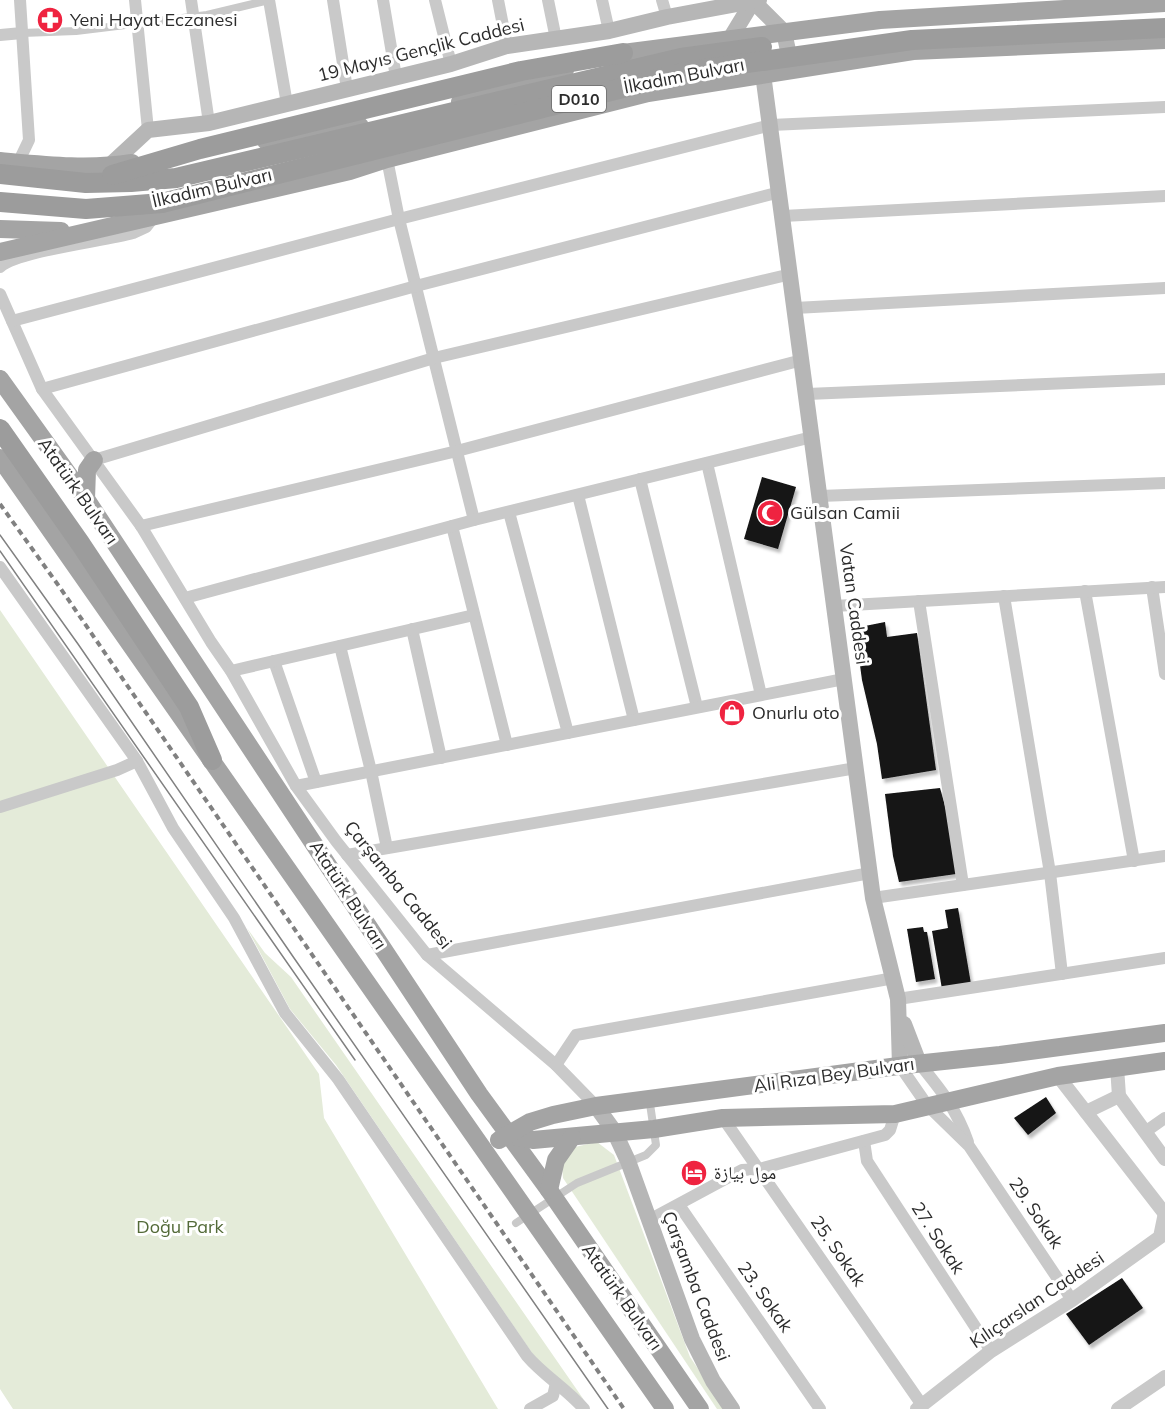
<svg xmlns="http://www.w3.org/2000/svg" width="1165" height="1409" viewBox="0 0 1165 1409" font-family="Mulish,'Noto Naskh Arabic',sans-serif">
<defs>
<filter id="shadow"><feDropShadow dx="2.5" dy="4" stdDeviation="1.5" flood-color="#0004"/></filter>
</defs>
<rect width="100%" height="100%" fill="#fff"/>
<g fill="#e4ebd9">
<polygon points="0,610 319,1074 324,1118 498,1409 13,1409 0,1389"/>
<polygon points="247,928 265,953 291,977 584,1400 542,1364 532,1353 336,1065 290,1009"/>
<polygon points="597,1142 614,1155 690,1357 725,1409 717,1409 563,1178 562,1166 575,1147"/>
</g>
<g fill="#131313" filter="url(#shadow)">
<polygon points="762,477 796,487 778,549 744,539"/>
<polygon points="885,622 887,637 917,633 936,770 882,779 877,744 862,680 855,628"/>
<polygon points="940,788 946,810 956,874 899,882 893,856 885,794"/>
<polygon points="958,908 971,984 942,989 932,931 948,928 945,910"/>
<polygon points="923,927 924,932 927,932 935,979 916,982 907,929"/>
<polygon points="1046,1097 1056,1113 1028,1135 1014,1118"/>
<polygon points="1122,1278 1143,1308 1089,1345 1066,1314"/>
</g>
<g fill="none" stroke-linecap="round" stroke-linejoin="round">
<g stroke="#c9c9c9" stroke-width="8">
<polyline points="22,33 76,31 207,15 269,0"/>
<polyline points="516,1223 577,1183 646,1155 656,1145 649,1097"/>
</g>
<g stroke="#c9c9c9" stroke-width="12">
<polyline points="135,0 148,130"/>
<polyline points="191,0 209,123"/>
<polyline points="269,0 287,104"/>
<polyline points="333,0 347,89"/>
<polyline points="383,0 396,77"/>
<polyline points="435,0 451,64"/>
<polyline points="498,0 507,46"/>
<polyline points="548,0 556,39"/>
<polyline points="602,0 609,31"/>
<polyline points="662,0 667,17"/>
<polyline points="0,35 22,33"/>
<polyline points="387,159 399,219 474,520"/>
<polyline points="18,163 29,140 20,0"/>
<polyline points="783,216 1165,196"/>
<path d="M0,267C18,251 104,241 133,233L146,227L153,218"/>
<polyline points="0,294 42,389 141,526 211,642 231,671 296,786 336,841 427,955 556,1065 596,1106"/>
<polyline points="795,308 1165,288"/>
<polyline points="12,321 399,219 771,125 1165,107"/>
<polyline points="42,389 416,286 780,192"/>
<polyline points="807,394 1165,379"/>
<polyline points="94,460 434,358 791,274"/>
<polyline points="707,463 761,695"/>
<polyline points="640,479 697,707"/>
<polyline points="578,495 634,720"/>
<polyline points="820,496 1165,483"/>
<polyline points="509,512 568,733"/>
<polyline points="141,526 457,451 802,360"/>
<polyline points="452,526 507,745"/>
<path d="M0,567L137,761L173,828L234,918L285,1013L338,1079L527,1356C544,1376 567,1389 584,1409"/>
<polyline points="1152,587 1165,674"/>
<polyline points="1085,591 1134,861"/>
<polyline points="1004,596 1050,873 1062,974"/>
<polyline points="185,598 474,520 812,437"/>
<polyline points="919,601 963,885"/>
<polyline points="834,606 1165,587"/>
<polyline points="412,629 441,758"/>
<polyline points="340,646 371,771 387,848"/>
<polyline points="274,661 316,782"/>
<polyline points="231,671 474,615"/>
<polyline points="296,786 844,679"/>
<polyline points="0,807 117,770 137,761"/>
<polyline points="347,855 856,768"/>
<polyline points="873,898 1165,856"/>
<polyline points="427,955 870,873"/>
<polyline points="898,999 1165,958"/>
<path d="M919,1063C941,1090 956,1108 968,1142"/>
<polyline points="556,1065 576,1035 894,978"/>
<polyline points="900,1066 927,1105 969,1146 1072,1300"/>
<polyline points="723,1118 922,1405"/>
<polyline points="1145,1132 1165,1118"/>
<polyline points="864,1141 867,1161 991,1351"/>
<polyline points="679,1205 820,1409"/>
<polyline points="649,1220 742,1170 759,1169 885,1135 890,1130 895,1114"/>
<polyline points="530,1409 553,1396 556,1383"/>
</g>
<g stroke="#c9c9c9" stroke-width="14">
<polyline points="1117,1067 1119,1096 1165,1159"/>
<polyline points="1058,1076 1165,1214"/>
<polyline points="1086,1112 1119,1096"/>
<polyline points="917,1409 991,1351 1072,1300 1160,1237 1165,1213"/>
<polyline points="1118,1409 1165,1377"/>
</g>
<g stroke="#b6b6b6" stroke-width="16">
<polyline points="733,49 730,39 753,1 784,32 792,69"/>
<polyline points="763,74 873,898 898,999 900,1066"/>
<polyline points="108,167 148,130 209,123 451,64 507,46 609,31 667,17 759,0"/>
<polyline points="904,1024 919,1063"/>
<polyline points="596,1106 614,1131 628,1161 692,1339 713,1381 732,1409"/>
</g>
<g stroke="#a4a4a4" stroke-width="18">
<polyline points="609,57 623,53 880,20 1165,3"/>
<polyline points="460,102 565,70"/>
<polyline points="266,141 360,126"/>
<path d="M0,161C44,165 88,170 132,163"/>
<polyline points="0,229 61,231"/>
<polyline points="0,252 350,171 387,159 648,93 913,51 1165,40"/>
<polyline points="0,379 86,499 479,1094 549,1190 700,1409"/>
<polyline points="0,458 665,1409"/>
<polyline points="86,499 87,470 94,460"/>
<polyline points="508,1135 533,1140 654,1129 723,1118 895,1114 1058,1076 1165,1061"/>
<polyline points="499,1140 530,1122 553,1115 596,1106 906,1065 1000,1055 1165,1033"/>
<polyline points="549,1190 556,1160 572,1137"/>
</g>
<g stroke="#9c9c9c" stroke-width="20">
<polyline points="0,174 86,183 131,182 176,178 681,58 762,47"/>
<polyline points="112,175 200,149 521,71 623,53"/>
<polyline points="0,202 86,209 162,203 691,71 912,40 1165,28"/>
<polyline points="0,429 80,543 189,707 212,760"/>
</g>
<g stroke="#818181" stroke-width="1.5">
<polyline points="0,535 78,644 294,958 608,1409"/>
<polyline points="0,551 355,1060"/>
</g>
<polyline stroke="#818181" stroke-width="4" stroke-dasharray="6 4.5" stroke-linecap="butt" points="0,504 61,589 624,1409"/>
</g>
<defs>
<symbol id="pharmacy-disc" viewBox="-11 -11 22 22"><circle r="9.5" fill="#ef2340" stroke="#fff"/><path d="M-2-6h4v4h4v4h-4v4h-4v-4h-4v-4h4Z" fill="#fff"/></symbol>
<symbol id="mosque-disc" viewBox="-11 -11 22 22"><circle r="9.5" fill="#ef2340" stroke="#fff"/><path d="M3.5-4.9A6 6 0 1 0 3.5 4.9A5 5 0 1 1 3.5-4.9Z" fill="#fff"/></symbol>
<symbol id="shop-disc" viewBox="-11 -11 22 22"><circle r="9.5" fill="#ef2340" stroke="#fff"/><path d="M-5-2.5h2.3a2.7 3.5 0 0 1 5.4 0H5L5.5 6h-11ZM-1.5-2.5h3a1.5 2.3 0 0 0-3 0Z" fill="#fff"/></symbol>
<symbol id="hotel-disc" viewBox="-11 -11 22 22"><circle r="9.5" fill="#ef2340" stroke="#fff"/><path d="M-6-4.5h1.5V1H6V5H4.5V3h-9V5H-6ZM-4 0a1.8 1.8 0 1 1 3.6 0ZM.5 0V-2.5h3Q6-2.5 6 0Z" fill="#fff"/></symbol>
</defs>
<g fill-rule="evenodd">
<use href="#pharmacy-disc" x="35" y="5" width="30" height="30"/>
<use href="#mosque-disc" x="755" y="498" width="30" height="30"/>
<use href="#shop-disc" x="717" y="698" width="30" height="30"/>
<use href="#hotel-disc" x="679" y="1158" width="30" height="30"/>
</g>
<g text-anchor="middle" stroke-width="6" stroke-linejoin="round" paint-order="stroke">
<rect fill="#fff" stroke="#6b6b6b" stroke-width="1.5" x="552" y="86" width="54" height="26" rx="4.5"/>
<g font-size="16" font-weight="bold" fill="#2c2c2c">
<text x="579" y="105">D010</text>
</g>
<g font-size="18" fill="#2c2c2c" stroke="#fff" text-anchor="start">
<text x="70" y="26">Yeni Hayat Eczanesi</text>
<text x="790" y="519">Gülsan Camii</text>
<text x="752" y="719">Onurlu oto</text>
<text x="714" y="1179">مول بيازة</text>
</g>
<g font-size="18" fill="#2c2c2c" stroke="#fff">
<text transform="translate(421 50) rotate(-14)" y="6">19 Mayıs Gençlik Caddesi</text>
<text transform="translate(684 76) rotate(-11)" y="6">İlkadım Bulvarı</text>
<text transform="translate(212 188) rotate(-13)" y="6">İlkadım Bulvarı</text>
<text transform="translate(78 491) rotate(55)" y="6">Atatürk Bulvarı</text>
<text transform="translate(854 604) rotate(82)" y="6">Vatan Caddesi</text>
<text transform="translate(398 885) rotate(51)" y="6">Çarşamba Caddesi</text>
<text transform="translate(348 895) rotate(57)" y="6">Atatürk Bulvarı</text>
<text transform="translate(834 1075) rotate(-8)" y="6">Ali Rıza Bey Bulvarı</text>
<text transform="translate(1036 1213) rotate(56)" y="6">29. Sokak</text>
<text transform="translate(938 1238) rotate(57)" y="6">27. Sokak</text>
<text transform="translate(838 1251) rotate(55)" y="6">25. Sokak</text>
<text transform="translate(696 1286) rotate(69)" y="6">Çarşamba Caddesi</text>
<text transform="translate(622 1297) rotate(55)" y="6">Atatürk Bulvarı</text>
<text transform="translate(765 1297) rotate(55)" y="6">23. Sokak</text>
<text transform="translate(1037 1300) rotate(-34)" y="6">Kılıçarslan Caddesi</text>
</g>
<g font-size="18" fill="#536a38" stroke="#fff">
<text x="180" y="1233">Doğu Park</text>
</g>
</g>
</svg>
